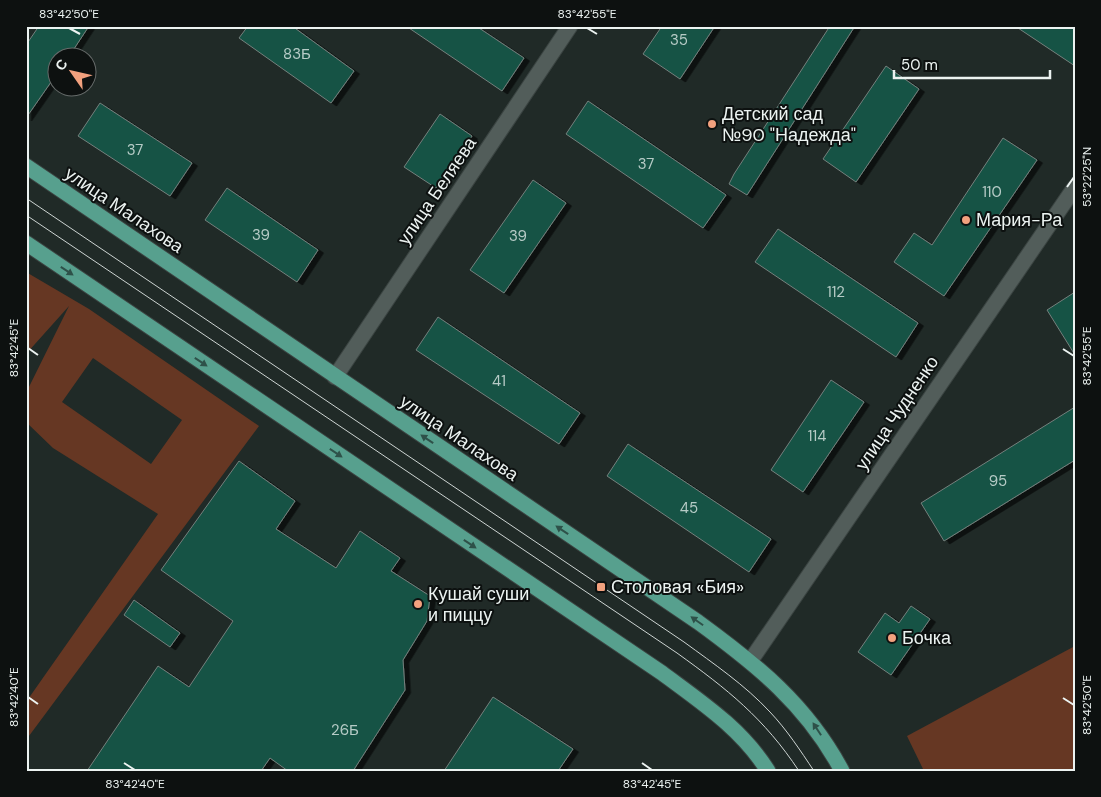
<svg xmlns="http://www.w3.org/2000/svg" width="1101" height="797" viewBox="0 0 1101 797" font-family="'DM Sans',sans-serif">
<defs>
<filter id="shadow"><feDropShadow dx="5.5" dy="3" stdDeviation="0" flood-color="#0009"/></filter>
</defs>
<rect width="100%" height="100%" fill="#202a27"/>
<g fill="#663723" fill-rule="evenodd">
<path d="M26,272L89,309L259,426L26,740V702L158,514L53,448L26,422V393L69,306L26,354ZM93,358L182,420L151,464L62,402Z"/>
<polygon points="1075,646 1075,771 924,771 907,736"/>
</g>
<g fill="#135244" stroke="#75807d" filter="url(#shadow)">
<polygon points="39,26 89,26 68,58 58,58 58,72 26,118 26,45"/>
<polygon points="248,26 292,26 354,71 331,103 239,38"/>
<polygon points="406,26 476,26 524,58 502,91"/>
<polygon points="662,26 715,26 680,79 643,54"/>
<polygon points="830,26 855,26 747,195 729,184 734,174"/>
<polygon points="1015,26 1075,26 1075,66"/>
<polygon points="886,66 919,89 856,182 823,159"/>
<polygon points="588,101 726,195 703,228 566,134"/>
<polygon points="100,103 192,163 170,196 78,136"/>
<polygon points="440,114 472,136 436,188 404,167"/>
<polygon points="1003,138 1037,160 944,296 894,262 914,233 932,245"/>
<polygon points="533,180 566,203 504,293 470,270"/>
<polygon points="227,188 318,250 297,282 205,220"/>
<polygon points="778,229 918,323 896,357 755,262"/>
<polygon points="1075,292 1075,355 1047,310"/>
<polygon points="438,317 580,413 559,444 416,350"/>
<polygon points="831,380 864,402 803,492 771,470"/>
<polygon points="1075,407 1075,460 944,541 921,503"/>
<polygon points="628,444 771,539 749,572 607,476"/>
<polygon points="239,461 295,501 276,529 336,568 360,531 400,558 391,571 430,596 427,621 403,660 405,690 353,771 288,771 270,758 261,771 87,771 158,666 189,687 233,621 161,570"/>
<polygon points="134,600 180,633 170,647 124,615"/>
<polygon points="911,606 930,619 891,675 858,652 885,613 899,623"/>
<polygon points="493,697 573,749 558,771 444,771"/>
</g>
<g fill="none" stroke-linecap="round" stroke-linejoin="round">
<defs>
<g id="street">
<polyline points="335,377 570,26"/>
<polyline points="751,660 1075,187"/>
</g>
<g id="primary">
<path d="M26,166L698,622C757,665 807,705 842,771"/>
<path d="M26,243L662,673C701,702 742,729 768,771"/>
</g>
</defs>
<use href="#street" stroke="#3b4442" stroke-width="17"/>
<use href="#primary" stroke="#3b4442" stroke-width="17"/>
<use href="#street" stroke="#525d5a" stroke-width="15"/>
<use href="#primary" stroke="#57a08e" stroke-width="15"/>
<g stroke="#cdd4d2" stroke-width="1">
<path d="M26,198L684,642C714,664 745,685 770,712C787,730 800,750 814,771"/>
<path d="M26,215L677,653C727,689 764,718 799,771"/>
</g>
</g>
<defs><path id="oneway-solid" d="M-6-.8H1V-3.2L6.5 0L1 3.2V.8H-6Z" transform="scale(1.25)"/></defs>
<g fill="#2e5149">
<use href="#oneway-solid" transform="translate(67 271) rotate(34)"/>
<use href="#oneway-solid" transform="translate(201 362) rotate(34)"/>
<use href="#oneway-solid" transform="translate(427 439) rotate(-146)"/>
<use href="#oneway-solid" transform="translate(336 453) rotate(34)"/>
<use href="#oneway-solid" transform="translate(562 530) rotate(-146)"/>
<use href="#oneway-solid" transform="translate(470 544) rotate(34)"/>
<use href="#oneway-solid" transform="translate(697 621) rotate(-145)"/>
<use href="#oneway-solid" transform="translate(817 729) rotate(-123)"/>
</g>
<path fill="none" stroke="#ecf3f1" stroke-width="2" d="M69,28L80,34M587,28L597,34M1067,187L1074,177M28,348L38,355M1063,349L1074,356M28,697L38,704M1063,698L1074,705M124,763L135,770M642,763L652,770"/>
<g fill="#f2a17e" stroke="#0d1110" stroke-width="2">
<circle cx="712" cy="124" r="5"/>
<circle cx="966" cy="220" r="5"/>
<rect x="596" y="582" width="10" height="10" rx="2.5"/>
<circle cx="418" cy="604" r="5"/>
<circle cx="892" cy="638" r="5"/>
</g>
<g text-anchor="middle" stroke-width="4" stroke-linejoin="round" paint-order="stroke">
<g font-size="15" fill="#b6cbc6">
<text x="679" y="45">35</text>
<text x="297" y="59">83Б</text>
<text x="135" y="155">37</text>
<text x="646" y="169">37</text>
<text x="992" y="197">110</text>
<text x="261" y="240">39</text>
<text x="518" y="241">39</text>
<text x="836" y="297">112</text>
<text x="499" y="386">41</text>
<text x="817" y="441">114</text>
<text x="998" y="486">95</text>
<text x="689" y="513">45</text>
<text x="345" y="735">26Б</text>
</g>
<g font-size="18" fill="#ecf3f1" stroke="#0d1110" text-anchor="start">
<text x="722" y="120">Детский сад<tspan x="722" dy="21">№90 "Надежда"</tspan></text>
<text x="976" y="226">Мария-Ра</text>
<text x="611" y="593">Столовая «Бия»</text>
<text x="428" y="600">Кушай суши<tspan x="428" dy="21">и пиццу</tspan></text>
<text x="902" y="644">Бочка</text>
</g>
<g font-size="18" fill="#ecf3f1" stroke="#0d1110">
<text transform="translate(437 191) rotate(-56)" y="6">улица Беляева</text>
<text transform="translate(124 210) rotate(34)" y="6">улица Малахова</text>
<text transform="translate(897 413) rotate(-56)" y="6">улица Чудненко</text>
<text transform="translate(459 438) rotate(34)" y="6">улица Малахова</text>
</g>
</g>
<rect width="1101" height="797" fill="none" stroke="#0d1110" stroke-width="55"/>
<g transform="translate(72 72) rotate(304)"><circle r="24" fill="#0d1110" stroke="#666b6a"/>
<path d="M0-4L9 19L0 12L-9 19Z" fill="#f2a17e"/>
<text y="-8" font-size="14" font-weight="bold" text-anchor="middle" fill="#ecf3f1">С</text>
</g>
<path d="M894 70v8h156v-8" fill="none" stroke="#ecf3f1" stroke-width="2.5"/>
<text x="901" y="70" font-size="15" fill="#ecf3f1" stroke="#0d1110" stroke-width="4" paint-order="stroke">50 m</text>
<rect x="28" y="28" width="1046" height="742" fill="none" stroke="#ecf3f1" stroke-width="2"/>
<g font-size="12" text-anchor="middle" fill="#ecf3f1">
<text x="69" y="18">83°42'50"E</text>
<text x="587" y="18">83°42'55"E</text>
<text transform="translate(1087 177) rotate(-90)" y="4">53°22'25"N</text>
<text transform="translate(14 348) rotate(-90)" y="4">83°42'45"E</text>
<text transform="translate(1087 356) rotate(-90)" y="4">83°42'55"E</text>
<text transform="translate(14 697) rotate(-90)" y="4">83°42'40"E</text>
<text transform="translate(1087 705) rotate(-90)" y="4">83°42'50"E</text>
<text x="135" y="788">83°42'40"E</text>
<text x="652" y="788">83°42'45"E</text>
</g>
</svg>
